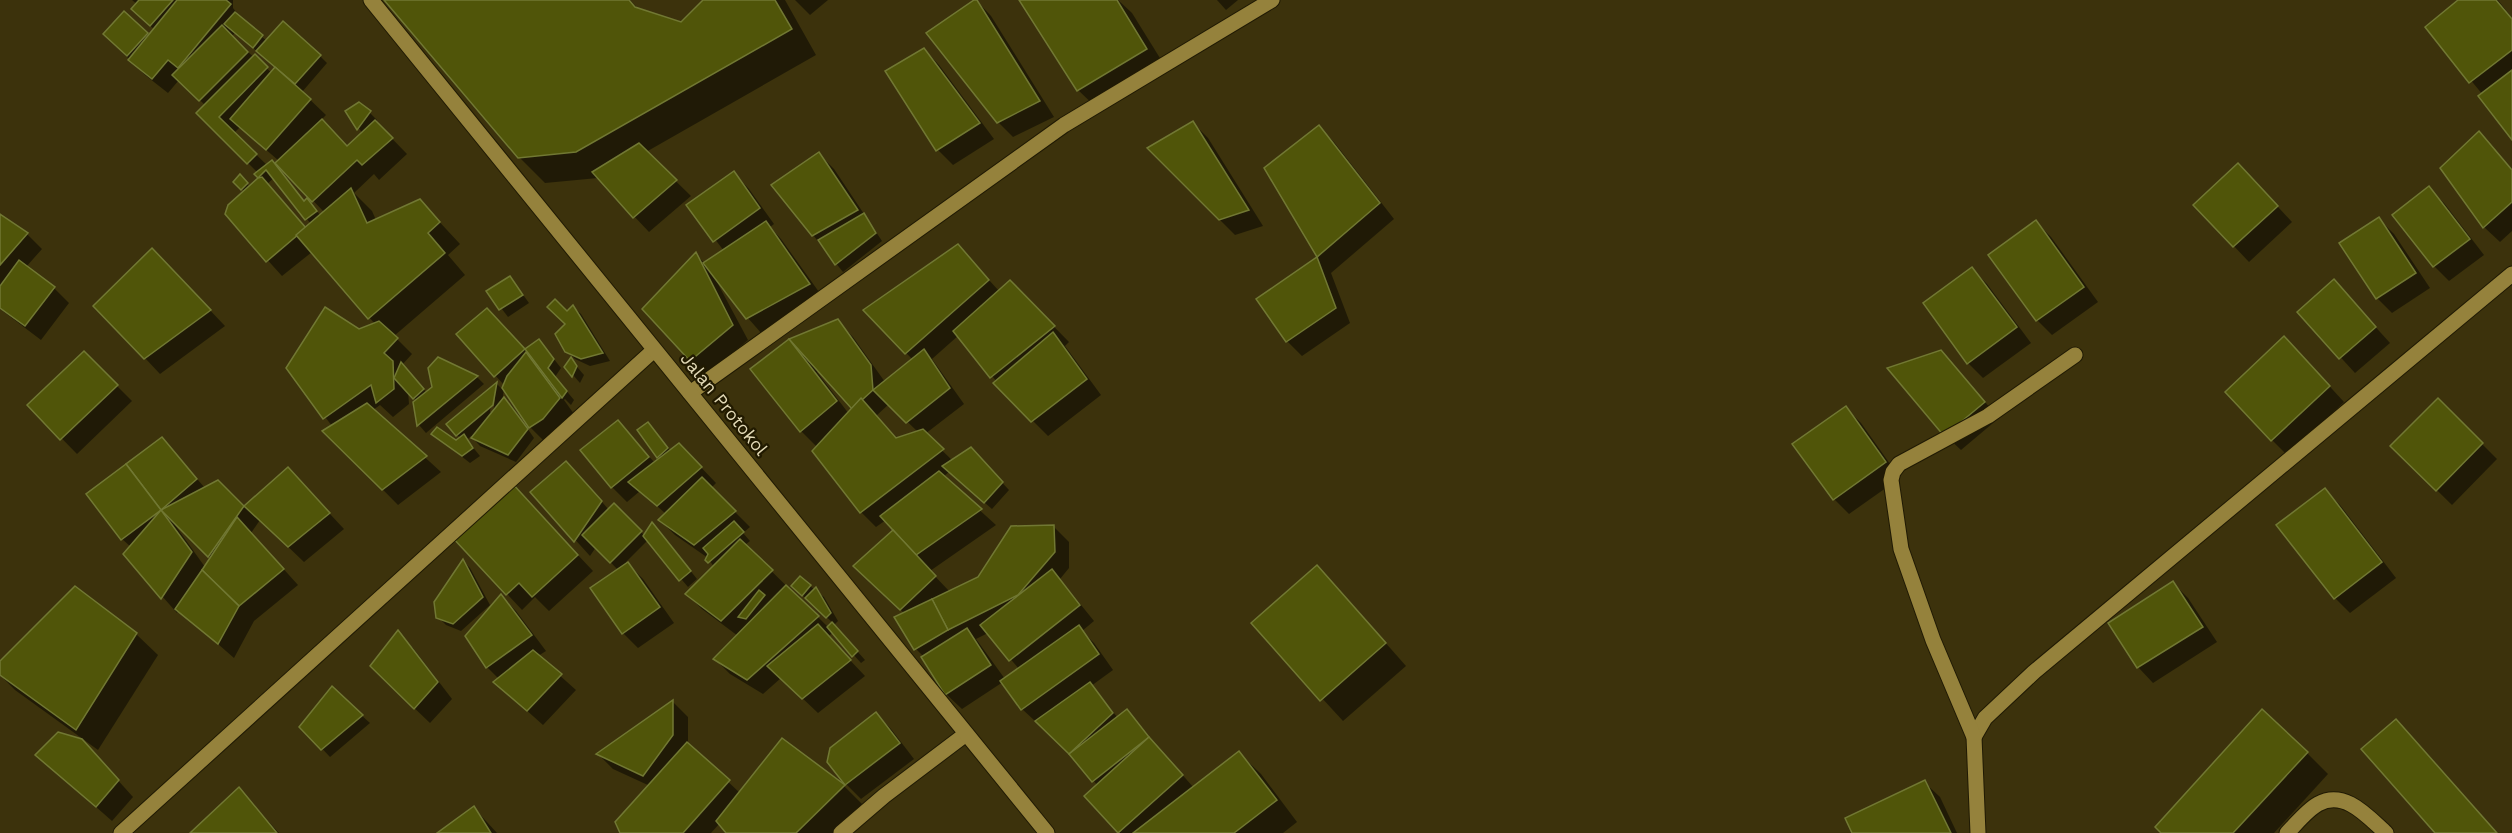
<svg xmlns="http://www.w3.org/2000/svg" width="2512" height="833" viewBox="0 0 2512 833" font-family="'Work Sans',sans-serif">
<rect width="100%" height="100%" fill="#3c320c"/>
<g fill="#0007" fill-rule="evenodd">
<path d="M132,0H233V8L244,22L267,41L320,56L327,63L302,92L326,115L321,120L348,148L363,134L347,112L370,113L377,120L376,122L407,154L379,180L374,174L354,193L372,211L376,220L420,201L460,244L448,255L465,275L394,336L412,354L402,365L427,393L477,377L484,384L426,433L419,425L415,403L417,401L408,391L409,404L393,417L380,405L373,410L441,472L398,505L325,431L332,426L288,368L375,324L312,252L282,276L226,214L245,192L235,182L240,177L250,187L260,178L256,174L258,173L198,113L206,106L179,80L168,93L145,75L112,42L124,13L149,36L155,30L140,17L137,4ZM235,33L277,68L272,73L231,37ZM240,127L279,161L277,163L324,212L321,216L307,200L305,202L234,133ZM274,178L311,224L306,228L267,184Z"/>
<polygon points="385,0 630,0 639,10 681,24 705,0 785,0 816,55 646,152 691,196 649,232 598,178 545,183 519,157"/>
<polygon points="795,0 828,0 810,15"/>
<polygon points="976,0 991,16 1054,117 1013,137 998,122"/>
<polygon points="1021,0 1118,0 1132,13 1168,71 1100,111 1078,90"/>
<polygon points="1217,0 1238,0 1226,10"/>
<polygon points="2461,0 2498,0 2512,18 2512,137 2483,95 2427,27"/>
<polygon points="924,49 939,65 994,139 953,165 938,150 887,71"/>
<polygon points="1193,123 1208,138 1263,226 1235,235 1149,149"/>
<polygon points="1319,127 1334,142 1394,219 1331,273 1350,323 1302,356 1287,341 1258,300 1319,257 1266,168"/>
<polygon points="2479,133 2512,169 2512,231 2500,242 2484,227"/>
<polygon points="819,154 834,169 882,241 843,272 813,235"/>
<polygon points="734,173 749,189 774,224 770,227 781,239 824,299 762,334 718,284 748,340 706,375 691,360 696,254 705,264 724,251 689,205"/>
<polygon points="2253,180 2292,222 2249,262 2195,205"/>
<polygon points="2428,188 2444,203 2484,255 2449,281 2434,266"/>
<polygon points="0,216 27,234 42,249 26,267 54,288 69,303 41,340 0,309"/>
<polygon points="2379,219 2394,234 2430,288 2392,313 2377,298"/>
<polygon points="2036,222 2051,237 2098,302 2052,335 2037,320"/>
<path d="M958,246L999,291L1010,282L1069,342L1065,346L1101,395L1048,436L995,383L997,382L959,335L932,359L964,404L925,434L953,461L978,457L1009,490L992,509L949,472L943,477L996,525L930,571L950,592L979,578L1053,526L1069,542V568L1060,579L1094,621L1082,631L1094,643L1113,670L1091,686L1118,718L1126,711L1194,788L1239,753L1261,774L1297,822L1283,833H1120L1086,796L1098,786L1073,756L1022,709L1003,682L962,709L946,694L924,657L916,649L905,614L871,582L895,530L886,520L876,527L861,512L818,448L801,431L752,369L790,340L837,321L853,337L885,382L913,360L865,311ZM819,371L854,409L849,414L817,372ZM889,404L918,432L897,439L876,416ZM988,633L1019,669L1005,679L976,639Z"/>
<polygon points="167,265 225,326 160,374 145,358"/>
<polygon points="1972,269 1987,284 2031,343 1983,378 1968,363"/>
<polygon points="510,277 529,303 508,317 489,292"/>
<polygon points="2334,281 2390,343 2355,373 2300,313"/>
<polygon points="573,307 581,314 610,361 590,366 575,359 567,351 567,313"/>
<path d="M502,325L525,350L539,341L546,349L561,368L555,377L574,400L571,405L565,399L564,400L574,414L545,442L530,427L504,388L502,403L505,399L512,406L534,438L516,462L480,446L471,436L467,440L480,456L470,463L433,434L456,442L461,438L457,435L497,384L503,390L505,386L458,335ZM492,399H495L493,413L490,412Z"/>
<polygon points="1941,352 1999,418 1961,450 1945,435"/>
<polygon points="84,353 132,401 77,454 29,405"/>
<polygon points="2299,353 2344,402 2287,455 2272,440"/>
<polygon points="571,360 584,375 580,383 566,367"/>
<polygon points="2438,400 2497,459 2452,505 2392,446"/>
<polygon points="1846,408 1861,423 1900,478 1849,514 1834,499"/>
<polygon points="617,422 655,463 660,459 648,424 671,451 694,460 716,483 711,488 750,527 743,533 750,541 745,545 828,627 833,623 801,594 810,586 824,597 838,621 834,625 865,660 861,663 833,632 828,637 865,676 818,713 781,678 763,694 730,674 715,659 738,636 702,609 687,594 714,567 708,558 675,535 660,520 666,514 640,491 627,502 612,487"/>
<path d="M162,439L205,488L217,482L244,508L288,469L344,529L304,562L260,520L251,533L298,585L254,621L234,658L179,610L177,613L125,554L131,547L122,539ZM176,523L211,558L205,567L175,525Z"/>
<polygon points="581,478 609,510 614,505 645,536 653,524 697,579 688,587 648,540 626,562 643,579 674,623 638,648 623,633 618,570 596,547 590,556 532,492"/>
<polygon points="2324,490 2340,505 2396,578 2350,613 2335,598 2278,525"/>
<polygon points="526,500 593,571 549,611 535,597 522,610 454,537"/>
<polygon points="463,561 470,568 490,605 461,631 446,625 438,617"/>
<polygon points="2173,583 2188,598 2217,642 2153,683 2138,667"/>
<polygon points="75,588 136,634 158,655 98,750 15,690 0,675 0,663"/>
<polygon points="1338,589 1406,666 1343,721 1253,623"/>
<polygon points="501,596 516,611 546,651 538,656 576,690 543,725 495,682 499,679 487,667"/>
<polygon points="398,633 413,648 452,699 430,723 387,682"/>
<polygon points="332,689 370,723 330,757 301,726"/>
<polygon points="673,702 688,717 688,744 740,793 783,740 844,786 865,807 839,833 728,833 720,823 711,833 622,833 650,786 613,769 599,755"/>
<polygon points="876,714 891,729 914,759 861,799 846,784"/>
<polygon points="2396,721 2417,743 2497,833 2437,833"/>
<polygon points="2307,753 2328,774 2274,833 2163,833"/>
<polygon points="37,755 97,757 133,797 112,821"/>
<polygon points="1924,782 1940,797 1957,833 1854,833"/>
<polygon points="239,789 279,833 192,833"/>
<polygon points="474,808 497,833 439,833"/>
</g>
<g fill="#505509" stroke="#717833" stroke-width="1.5">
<polygon points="139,0 173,0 150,26 131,9"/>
<polygon points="177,0 226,0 231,4 178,68 168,60 152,79 128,60"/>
<polygon points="384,0 629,0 635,7 681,22 703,0 775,0 792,29 576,152 518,158"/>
<polygon points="974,0 977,0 1040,101 997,123 926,33"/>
<polygon points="1019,0 1117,0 1147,49 1077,91"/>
<polygon points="2458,0 2496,0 2512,19 2512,50 2469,83 2425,27"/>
<polygon points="124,11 148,33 127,56 103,34"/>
<polygon points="235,12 263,35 253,48 224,24"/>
<polygon points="283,21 321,55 295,84 256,51"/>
<polygon points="222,25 248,52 199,101 172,75"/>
<polygon points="924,48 980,123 936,151 885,71"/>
<polygon points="255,54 268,67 219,117 257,154 247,164 196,113"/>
<polygon points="275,67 311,99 266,150 230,119"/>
<polygon points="2512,70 2512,140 2478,96"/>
<polygon points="359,102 371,111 357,130 345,111"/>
<polygon points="322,119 347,146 375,120 393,138 362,165 357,160 312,202 275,163"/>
<polygon points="1193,121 1249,210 1219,220 1147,148"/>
<polygon points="1319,125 1380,203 1317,257 1264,168"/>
<polygon points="2479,131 2512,170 2512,202 2483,228 2440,168"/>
<polygon points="639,143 677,180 633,218 592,172"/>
<polygon points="819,152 858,210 812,236 771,185"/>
<polygon points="272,160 304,201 307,198 317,211 305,220 266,170 258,178 254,174"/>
<polygon points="2238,163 2278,206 2233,247 2193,205"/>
<polygon points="734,171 760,208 713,242 686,205"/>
<polygon points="240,174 248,183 241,190 233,182"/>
<polygon points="262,177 306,228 266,262 225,214 228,205 258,178"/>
<polygon points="2429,186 2470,239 2433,267 2392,215"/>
<polygon points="351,188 367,223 420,199 440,222 428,233 445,253 368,319 296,235"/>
<polygon points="864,213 876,233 835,265 818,240"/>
<polygon points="0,214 28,233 0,265"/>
<polygon points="2379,217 2416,273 2376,299 2339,243"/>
<polygon points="2036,220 2084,287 2036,321 1988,255"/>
<polygon points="766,221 810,284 746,319 703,263"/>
<polygon points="958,244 989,280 905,354 863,310"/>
<polygon points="152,248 211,310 144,359 93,306"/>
<polygon points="696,252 733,325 690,361 642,309"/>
<polygon points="1317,257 1336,308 1286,342 1256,299"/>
<polygon points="19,260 55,287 25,326 0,308 0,286"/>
<polygon points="1972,267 2017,327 1967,364 1923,303"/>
<polygon points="510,276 523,295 499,310 486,291"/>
<polygon points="2334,279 2376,327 2339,359 2297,312"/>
<polygon points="1010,280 1055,326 990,378 953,331"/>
<polygon points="555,299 567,311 573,305 603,353 581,359 565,352 555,334 565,324 547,307"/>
<polygon points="325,307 359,329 379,321 398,338 384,353 393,361 394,389 376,403 371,385 323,419 286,368"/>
<polygon points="487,308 525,349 494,377 456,334"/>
<polygon points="838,319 871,365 873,390 852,409 789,339"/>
<polygon points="1053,332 1087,379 1031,422 993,383"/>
<polygon points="2284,336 2330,386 2271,441 2225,392"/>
<polygon points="539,339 554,359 548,368 567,391 562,398 525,349"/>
<polygon points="789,339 837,401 800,432 750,369"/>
<polygon points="924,349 950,388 906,423 873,390"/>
<polygon points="1941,350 1985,402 1944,436 1887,368"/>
<polygon points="84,351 118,385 60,440 27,405"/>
<polygon points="526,352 560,398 543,419 529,428 502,388 507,376"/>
<polygon points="438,357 478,376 417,426 413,402 432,387 428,368"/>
<polygon points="571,357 577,366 572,377 564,367"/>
<polygon points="401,362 424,389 413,399 394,378"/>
<polygon points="497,382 493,405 456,436 446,424"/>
<polygon points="504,397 528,429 508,455 471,438"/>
<polygon points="861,398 896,438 923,429 944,449 860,513 812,451"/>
<polygon points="2438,398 2483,443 2436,491 2390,446"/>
<polygon points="367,403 427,456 382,490 322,431"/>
<polygon points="1846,406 1886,462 1833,500 1792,444"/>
<polygon points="618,420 649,457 611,488 580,450"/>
<polygon points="648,422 668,448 657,458 637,430"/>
<polygon points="437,427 456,440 464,434 473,448 462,456 431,434"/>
<polygon points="162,437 197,479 161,510 126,464"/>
<polygon points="679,443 702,467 657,506 628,482"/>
<polygon points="971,447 1003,482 984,503 942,466"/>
<polygon points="566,461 602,501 574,542 530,492"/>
<polygon points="126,464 161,510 121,540 86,494"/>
<polygon points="288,467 330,513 288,547 244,506"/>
<polygon points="939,471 982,509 916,555 880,516"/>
<polygon points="702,477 736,511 694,545 658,520"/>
<polygon points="218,480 244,506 208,557 161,510"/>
<polygon points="511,482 578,555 532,597 519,583 506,595 452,537"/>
<polygon points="2325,488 2382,562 2334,599 2276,525"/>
<polygon points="614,503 642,531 610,563 582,535"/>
<polygon points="161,510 192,552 161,599 123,554"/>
<polygon points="237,517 284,569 239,606 202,570"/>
<polygon points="734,521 744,532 708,563 705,560 708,554 703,548"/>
<polygon points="652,522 691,571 679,581 643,536"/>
<polygon points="1054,525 1055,552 1018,595 948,630 932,599 978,577 1011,526"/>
<polygon points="893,530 936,576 900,610 853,566"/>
<polygon points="740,539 773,570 721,621 685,594"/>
<polygon points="463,559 483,597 453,624 436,618 434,602"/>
<polygon points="628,562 660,607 622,634 590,588"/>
<polygon points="1317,565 1386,643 1320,701 1251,623"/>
<polygon points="1052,569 1080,605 1009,661 980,625"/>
<polygon points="202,570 239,606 218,644 175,609"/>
<polygon points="800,576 811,585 802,596 791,586"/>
<polygon points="2173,581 2203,627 2137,668 2108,623"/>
<polygon points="786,585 819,616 747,680 713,659"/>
<polygon points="75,586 137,633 76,730 0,675 0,661"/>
<polygon points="816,587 831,613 826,618 805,598"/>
<polygon points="759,590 765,595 746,619 738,617"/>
<polygon points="501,594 532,635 486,668 465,636"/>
<polygon points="932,599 948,630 914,650 894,617"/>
<polygon points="832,622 858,651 852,657 827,627"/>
<polygon points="818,624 851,660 802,699 767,666"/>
<polygon points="1079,625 1099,654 1021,710 1000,681"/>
<polygon points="967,628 991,665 945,695 921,657"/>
<polygon points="398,630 438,682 414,709 370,666"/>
<polygon points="533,650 562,674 527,711 493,682"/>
<polygon points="1090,682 1113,713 1069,754 1035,721"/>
<polygon points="332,686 363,715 321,750 299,727"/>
<polygon points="673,700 673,735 643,776 596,754"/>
<polygon points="1127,709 1149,737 1092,782 1069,754"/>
<polygon points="2262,709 2308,752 2233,833 2161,833 2155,827"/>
<polygon points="876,712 900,743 845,785 827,762 830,748"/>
<polygon points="2396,719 2497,833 2435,833 2361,749"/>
<polygon points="58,732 82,739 119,780 96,807 35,755"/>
<polygon points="1149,737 1183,775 1118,833 1084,796"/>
<polygon points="782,738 845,785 796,833 726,833 716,821"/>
<polygon points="687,742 730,780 683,833 620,833 615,822"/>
<polygon points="1239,751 1277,800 1234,833 1133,833"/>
<polygon points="1925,780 1951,833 1852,833 1845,818"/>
<polygon points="239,787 277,833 190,833"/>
<polygon points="474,806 491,833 437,833"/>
</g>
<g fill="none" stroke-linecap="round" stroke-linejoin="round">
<defs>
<g id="street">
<polyline points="690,393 1064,125 1272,0"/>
<polyline points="1974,737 1985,718 2034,672 2512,274"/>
<polyline points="121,833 654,350"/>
<polyline points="841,833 884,796 966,734"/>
<polyline points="1978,833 1974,737 1933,640 1901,549 1891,480 1893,472 1899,464 1988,416 2075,355"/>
<path d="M2287,833C2296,824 2307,810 2318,804C2345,789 2368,817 2386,833"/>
</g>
<polyline id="secondary" points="371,0 1047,833"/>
</defs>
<use href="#street" stroke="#201a04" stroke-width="17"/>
<use href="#secondary" stroke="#201a04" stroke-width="17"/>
<use href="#street" stroke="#95823c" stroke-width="15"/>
<use href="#secondary" stroke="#95823c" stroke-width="15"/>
</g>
<g text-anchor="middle" stroke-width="4.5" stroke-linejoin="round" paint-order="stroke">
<g font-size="18" fill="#e2d9b6" stroke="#211a00">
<text transform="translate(724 404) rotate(51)" y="6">Jalan Protokol</text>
</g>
</g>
</svg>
